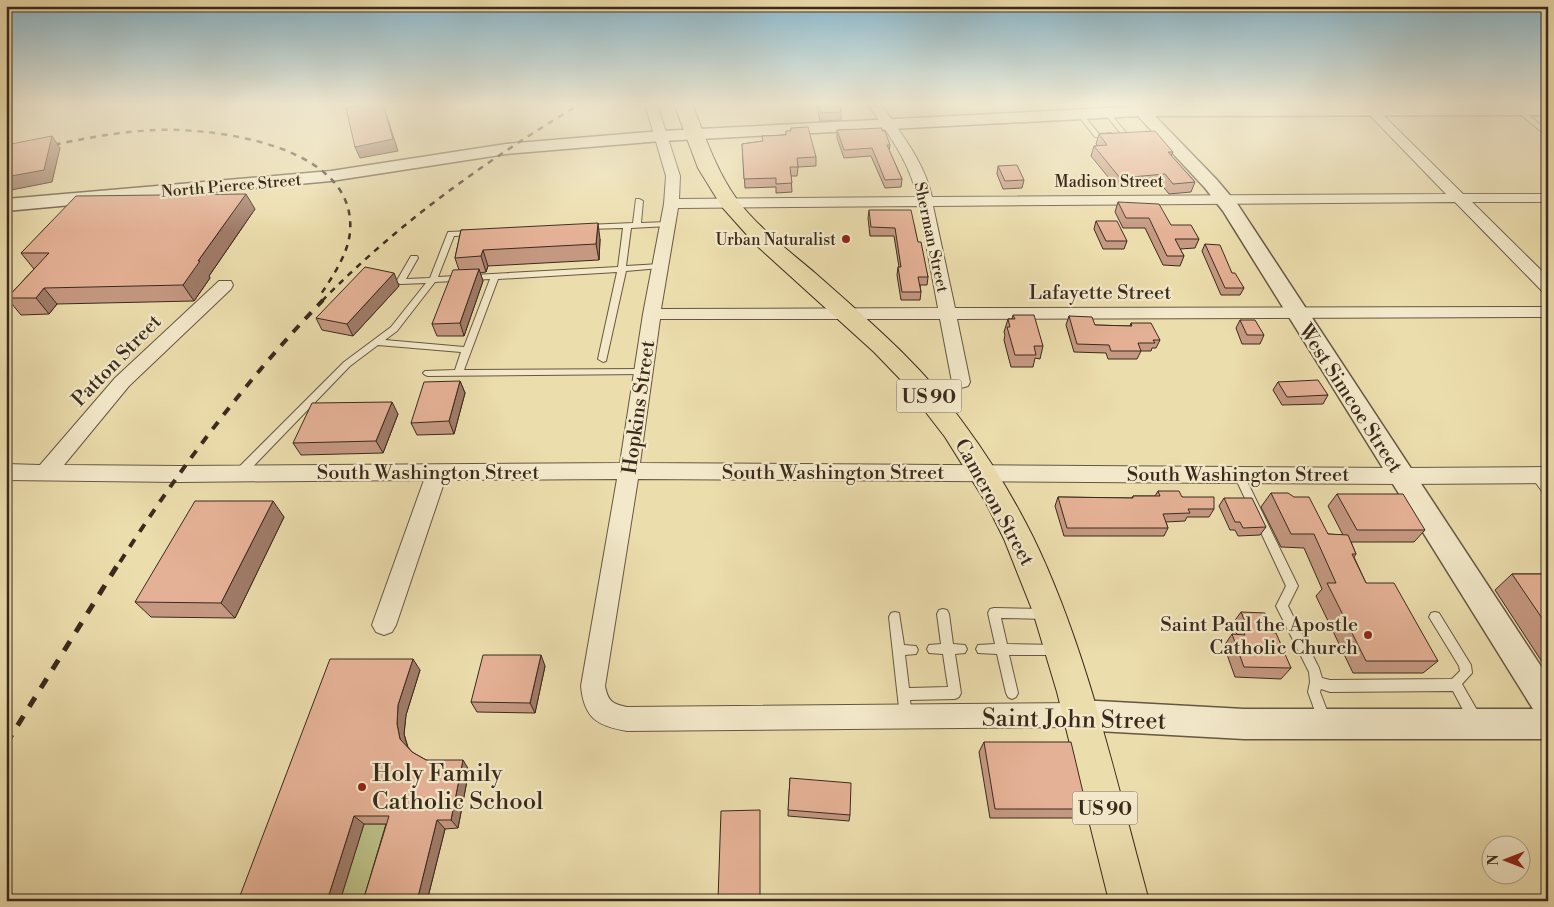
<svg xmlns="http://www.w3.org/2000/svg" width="1554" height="907" viewBox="0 0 1554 907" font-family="'Libre Bodoni',serif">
<rect width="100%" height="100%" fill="#ecddad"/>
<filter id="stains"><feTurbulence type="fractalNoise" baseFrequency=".004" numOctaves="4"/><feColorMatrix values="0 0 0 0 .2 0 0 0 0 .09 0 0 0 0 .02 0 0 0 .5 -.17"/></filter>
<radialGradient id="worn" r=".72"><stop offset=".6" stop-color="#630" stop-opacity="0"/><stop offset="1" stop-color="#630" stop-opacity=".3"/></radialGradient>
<polygon fill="#bcc087" stroke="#7b7552" points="364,824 400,824 375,901 340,901"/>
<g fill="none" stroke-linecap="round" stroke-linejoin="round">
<defs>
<g id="service">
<polygon points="1508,104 1515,104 1548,131 1548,137"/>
<polygon points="1105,112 1109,112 1127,134 1127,136 1123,136 1105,114"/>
<polygon points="1078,113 1082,113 1099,134 1111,133 1114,135 1111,137 1095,137 1077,114"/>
<path d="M636,199H639L643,201L641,223L668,222L672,224L668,226L631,228L626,266L660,264L664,266L660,268L626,271L606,361L603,362L598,359L617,272L498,279L464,370L643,369L648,372L646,374L428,376L425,375L423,373L425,371L455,370L461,352L378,345L350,366L243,477H235L234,474L235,471L344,362L391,327L426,283L400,284L396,282L411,256H417L418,258L406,279L430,278L448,232L472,231L476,233L475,235L454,236L438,277L618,267L623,228L586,229L582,227L586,225L633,223ZM490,279L464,347L385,340L397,331L435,282Z"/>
<polygon points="1239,471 1243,472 1244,475 1298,586 1288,606 1319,668 1322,678 1330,680 1452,679 1460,671 1459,666 1429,617 1431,613 1435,612 1439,613 1471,665 1472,673 1462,684 1481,717 1482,721 1481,725 1476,727 1471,725 1453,691 1330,692 1321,689 1320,692 1331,721 1330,725 1325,727 1320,725 1308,692 1310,682 1309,672 1276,606 1286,586 1234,475 1235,472"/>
<path d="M1535,471C1546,475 1548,485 1548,495L1544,494L1530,475L1531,472Z"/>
<polygon points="994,608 1047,609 1051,610 1053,614 1051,618 1047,619 1001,618 1007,644 1058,645 1062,646 1064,650 1062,654 1058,655 1009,655 1018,693 1016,697 1012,699 1008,697 1006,693 997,654 978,653 976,649 978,645 995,644 988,613 990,609"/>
<polygon points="943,609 947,610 949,614 953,644 965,645 967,649 965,653 955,654 961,693 959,697 955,699 910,700 912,717 911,721 906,723 901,721 900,717 889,617 891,613 895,612 899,613 904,645 916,646 918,650 916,654 905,655 909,688 948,687 943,654 929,653 927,649 929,645 941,644 937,614 939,610"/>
</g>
<path id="minor" d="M645,104H657L680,176L679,199L917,197C910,162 888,134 868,104H881C901,134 924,161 932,197L1446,194L1359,104H1372L1463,194H1548V202H1472L1548,277V292L1542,291L1455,202L933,206L955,308L1548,307V317L957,319L970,382L968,386L961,388L954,386L952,382L940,319H660L640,463L1401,468L1548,467V483L1401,484L638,479L605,686C608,701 612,704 627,707L1079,703L1088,706L1092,715L1088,724L1079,727L627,731C597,726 584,718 581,686L617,479L445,480L396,625L392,632L384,635L376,632L372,625L424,480L179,482L6,480V464L40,465L115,378L219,281H231L233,285L231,289L129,386L64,465L179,466L620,463L643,314L664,204L666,176ZM919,206L938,308L661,309L678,208Z"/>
<polygon id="tertiary" points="1127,104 1144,104 1146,106 1548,105 1548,115 1155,116 1217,180 1238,205 1548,677 1548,739 1244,739 1079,730 1068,726 1063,715 1068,704 1079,700 1244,709 1533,709 1223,211 1205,188 1138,116 661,141 506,154 331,181 6,211 6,199 331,171 506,144 661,131 1129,107"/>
<path id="primary" d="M674,104H692C705,136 716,170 736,198C755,225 789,251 815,273C868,320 922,365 964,424C990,459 1013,497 1033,537C1087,648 1116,781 1149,901H1109L1057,692L1033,612L1004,539L985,501L945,437L901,380L874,352L756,245L722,207L698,168Z"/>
</defs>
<use href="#service" stroke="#665741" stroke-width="2"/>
<use href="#minor" stroke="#665741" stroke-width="2"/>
<use href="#tertiary" stroke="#665741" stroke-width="3"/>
<use href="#primary" stroke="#3a2a1d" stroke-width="2"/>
<use href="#service" fill="#f3e9ca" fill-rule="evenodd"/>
<use href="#minor" fill="#f3e9ca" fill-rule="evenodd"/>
<use href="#tertiary" fill="#f3e9ca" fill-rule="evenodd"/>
<use href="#primary" fill="#ecddad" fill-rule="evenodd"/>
<g stroke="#3a2a1d" stroke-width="2.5" stroke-dasharray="6 6" stroke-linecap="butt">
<path d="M43,147C87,138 134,128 179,130C237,132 357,152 350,232C348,254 333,276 321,294"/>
<path d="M322,301C398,223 487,160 580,104"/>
</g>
<path stroke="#3a2a1d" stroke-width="4" stroke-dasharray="9 9" stroke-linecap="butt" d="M120,562C180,468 246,380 323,300"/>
<polyline stroke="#3a2a1d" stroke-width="5" stroke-dasharray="11 11" stroke-linecap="butt" points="6,744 120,561"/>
</g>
<g fill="#c59881" stroke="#3a2a1d">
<polygon points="816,104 839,104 841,112 841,120 820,121"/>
<polygon points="791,128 816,157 816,166 798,167 797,176 791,176 792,192 776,193 776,187 745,188 742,144 763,141 762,136 786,135 786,131 791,131"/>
<polygon points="837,130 882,131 890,145 889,150 902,179 901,187 885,188 871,156 844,158 837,138"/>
<polygon points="1099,134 1173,152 1171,156 1195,182 1191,192 1169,194 1161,184 1117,188 1091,156 1094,146 1098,146 1096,144"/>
<polygon points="998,166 1024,180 1022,188 1003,189 997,174"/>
<polygon points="1118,202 1199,239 1195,248 1180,249 1184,256 1180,266 1163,265 1145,228 1123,228 1115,212"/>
<polygon points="255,209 209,276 210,278 194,301 57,304 49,314 21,315 7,298 34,269 21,253"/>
<polygon points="869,210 918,242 928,277 927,285 920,285 921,292 920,300 901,300 897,275 898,267 899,267 894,236 870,236 868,218"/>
<polygon points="1096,221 1127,241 1124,249 1103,249 1094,229"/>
<polygon points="461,230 600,239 599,260 488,266 486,272 480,273 483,281 464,336 437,336 432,324 459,270 455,258"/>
<polygon points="1205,244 1232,273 1244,288 1240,295 1221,295 1202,251"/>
<polygon points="399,286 353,336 322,330 316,318"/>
<polygon points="1013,315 1043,346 1040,359 1035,358 1033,367 1011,367 1004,340 1005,335 1004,332 1008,319 1012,319"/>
<polygon points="1069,316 1095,325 1130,326 1131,323 1160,340 1156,348 1152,348 1151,351 1141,351 1137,359 1108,359 1106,353 1074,352 1066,325"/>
<polygon points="1240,320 1264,335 1260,344 1242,344 1236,328"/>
<polygon points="460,381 465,393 454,434 417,435 411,423"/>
<polygon points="1278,382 1328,395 1323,404 1282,405 1273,390"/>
<polygon points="398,414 383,453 301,455 293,443"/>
<polygon points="1158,491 1182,497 1214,509 1209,517 1187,517 1185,521 1166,522 1168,528 1164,536 1064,536 1055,506 1058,497 1132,498 1133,496 1155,496"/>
<polygon points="1271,493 1328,534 1343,535 1328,506 1337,494 1425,530 1414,542 1351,542 1356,554 1354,557 1366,583 1438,661 1423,673 1353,673 1316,596 1322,589 1304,548 1281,547 1261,507"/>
<polygon points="1224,498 1266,527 1260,535 1238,536 1235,530 1230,530 1219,506"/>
<polygon points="284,517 235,618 151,617 135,602"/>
<polygon points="1512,574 1548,574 1548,671 1495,590"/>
<polygon points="1241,612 1273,633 1291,668 1281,679 1235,677 1224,646 1232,634 1237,635 1233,623"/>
<polygon points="545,666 535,713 477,712 471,702"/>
<polygon points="420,670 406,715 404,734 408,747 412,752 426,760 469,770 458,828 445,829 427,901 363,901 386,824 364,824 238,901"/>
<polygon points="984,742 1087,809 1081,818 990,818 979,752"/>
<polygon points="790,778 850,815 849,821 788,816"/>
</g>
<g fill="#a07c69" stroke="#3a2a1d">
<polygon points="383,104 398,151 360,158 355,147"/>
<polygon points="52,136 60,148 52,182 6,191 6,177"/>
<polygon points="246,194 255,209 209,276 210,278 194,301 183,285 198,261"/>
<polygon points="598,223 600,239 599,260 596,244"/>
<polygon points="483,250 488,266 486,272 481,256"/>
<polygon points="479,269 483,281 464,336 460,323"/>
<polygon points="394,273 399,286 353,336 347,324"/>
<polygon points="44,288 57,304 49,314 36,298"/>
<polygon points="460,381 465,393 454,434 449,421"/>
<polygon points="392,402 398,414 383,453 376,441"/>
<polygon points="273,501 284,517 235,618 221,603"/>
<polygon points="541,655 545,666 535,713 530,703"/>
<polygon points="413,659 420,670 406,715 404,734 408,749 400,739 397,724 398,705"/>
<polygon points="463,760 469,770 458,828 451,820"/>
<polygon points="354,816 364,824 340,901 327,901"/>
<polygon points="437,820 445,829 427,901 417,901"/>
</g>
<g fill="#e5b196" stroke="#3a2a1d">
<polygon points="364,104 383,104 393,139 355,147 346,108"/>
<polygon points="818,104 839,104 841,112 821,113"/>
<polygon points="808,127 816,157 797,158 798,167 790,167 792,183 776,184 776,178 744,179 742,144 763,141 762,136 786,135 786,131 791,131 791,128"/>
<polygon points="882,128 882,131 885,131 890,145 887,145 902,179 885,180 872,148 844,150 837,130"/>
<polygon points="1155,131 1173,152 1168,152 1195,182 1173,184 1165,174 1120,178 1094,146 1107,145 1099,134"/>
<polygon points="52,136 44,170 6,177 6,145"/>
<polygon points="1017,165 1024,180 1005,181 998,166"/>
<polygon points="246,194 198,261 200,261 183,285 44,288 36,298 7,298 49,253 21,253 76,196"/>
<polygon points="1118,202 1159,204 1171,225 1191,225 1199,239 1175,239 1184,256 1167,256 1149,218 1126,218"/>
<polygon points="869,210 911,210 918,242 921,242 928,277 918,277 921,292 902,292 898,267 901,267 895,228 871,227"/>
<polygon points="1096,221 1117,221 1127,241 1106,241"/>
<polygon points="598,223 596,244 483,250 481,256 455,258 461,230"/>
<polygon points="1205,244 1220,245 1232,273 1235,273 1244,288 1225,288"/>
<polygon points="365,267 394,273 347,324 316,318"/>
<polygon points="479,269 460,323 432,324 453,270"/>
<polygon points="1013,315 1034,315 1043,346 1034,346 1036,355 1015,355 1007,327 1010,327 1008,319 1015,319"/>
<polygon points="1069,316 1092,317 1095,325 1132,326 1131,323 1151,323 1160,340 1153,340 1155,343 1138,343 1141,351 1111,351 1109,345 1077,344"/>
<polygon points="1240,320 1255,320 1264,335 1247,335"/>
<polygon points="1318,380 1328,395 1287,397 1278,382"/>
<polygon points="460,381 449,421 411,423 424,382"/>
<polygon points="392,402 376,441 293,443 312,403"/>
<polygon points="1158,491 1179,491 1182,497 1214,497 1214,509 1188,509 1190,513 1163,514 1168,528 1067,528 1058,497 1133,498 1133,496 1160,496"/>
<polygon points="1271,493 1288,493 1294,497 1309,497 1328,534 1348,535 1356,554 1352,554 1366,583 1394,583 1438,661 1366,661 1327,583 1336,583 1314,534 1291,534"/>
<polygon points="1337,494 1403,494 1425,530 1357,530"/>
<polygon points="1224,498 1252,498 1266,527 1243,528 1240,522 1235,522"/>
<polygon points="195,501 273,501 221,603 135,602"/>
<polygon points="1512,574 1548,574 1548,627"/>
<polygon points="1241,612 1265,613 1273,633 1276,633 1291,668 1244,667 1232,634 1245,635 1243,629 1248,629"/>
<polygon points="483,655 541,655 530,703 471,702"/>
<polygon points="330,659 413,659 398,705 397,724 400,739 412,752 426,760 463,760 451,820 437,820 417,901 363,901 389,816 354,816 327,901 238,901"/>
<polygon points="984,742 1071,742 1087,809 995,809"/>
<polygon points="790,778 851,783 850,815 788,810"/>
<polygon points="760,810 760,901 698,901 718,900 721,811"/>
</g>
<linearGradient id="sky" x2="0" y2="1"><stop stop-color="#89b8cd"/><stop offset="0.45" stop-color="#f6f0da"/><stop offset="1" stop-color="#f6f0da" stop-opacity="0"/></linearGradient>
<rect width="1554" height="231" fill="url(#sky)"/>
<g fill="#8f2418" stroke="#f3e9ca" stroke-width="2">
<circle cx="846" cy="239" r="5"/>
<circle cx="1368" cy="635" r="5"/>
<circle cx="362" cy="787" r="5"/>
</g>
<g text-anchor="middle" stroke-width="4.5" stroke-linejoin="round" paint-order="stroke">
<g font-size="16" fill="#3a2a1d" stroke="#f3e9ca">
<text x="1109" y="187">Madison Street</text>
<text transform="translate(231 185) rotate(-5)" y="6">North Pierce Street</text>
<text transform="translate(932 237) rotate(78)" y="6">Sherman Street</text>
</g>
<g font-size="16" fill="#3a2a1d" stroke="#f3e9ca" text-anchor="end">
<text x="836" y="245">Urban Naturalist</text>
</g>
<g fill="#f3e9ca" stroke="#726351" stroke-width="1">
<rect x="896.5" y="379.5" width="65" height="33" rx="4"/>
<rect x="1072.5" y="791.5" width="65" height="33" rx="4"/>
</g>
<g font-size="19" font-weight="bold" fill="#3a2a1d">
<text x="929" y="403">US 90</text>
<text x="1105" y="815">US 90</text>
</g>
<g font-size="20" fill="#3a2a1d" stroke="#f3e9ca">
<text x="1100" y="299">Lafayette Street</text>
<text transform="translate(116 360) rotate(-46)" y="7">Patton Street</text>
<text transform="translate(1351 398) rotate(57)" y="7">West Simcoe Street</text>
<text transform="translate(638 407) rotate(-82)" y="7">Hopkins Street</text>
<text x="428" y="479">South Washington Street</text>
<text x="833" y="479">South Washington Street</text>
<text x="1238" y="481">South Washington Street</text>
<text transform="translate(995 502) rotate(61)" y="7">Cameron Street</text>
</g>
<g font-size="20" fill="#3a2a1d" stroke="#f3e9ca" text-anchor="end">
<text x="1358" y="631">Saint Paul the Apostle<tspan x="1358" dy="23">Catholic Church</tspan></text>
</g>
<g font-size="24" fill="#3a2a1d" stroke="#f3e9ca">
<text transform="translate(1074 719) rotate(1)" y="8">Saint John Street</text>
</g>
<g font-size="24" fill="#3a2a1d" stroke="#f3e9ca" text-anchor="start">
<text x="372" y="781">Holy Family<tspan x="372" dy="28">Catholic School</tspan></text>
</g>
</g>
<rect width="1554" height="907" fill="none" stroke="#ecddad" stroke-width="25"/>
<rect x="8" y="8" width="1539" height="892" fill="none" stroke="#3a2a1d" stroke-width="2.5"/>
<rect x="12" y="12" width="1529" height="882" fill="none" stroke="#3a2a1d"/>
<g transform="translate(1506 860) rotate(270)"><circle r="24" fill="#f3e9ca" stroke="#a99d85"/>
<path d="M0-4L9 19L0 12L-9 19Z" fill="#8f2418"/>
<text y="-8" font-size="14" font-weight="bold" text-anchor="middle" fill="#3a2a1d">N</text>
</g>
<rect width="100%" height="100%" filter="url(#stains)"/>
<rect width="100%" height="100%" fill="url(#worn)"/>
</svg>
